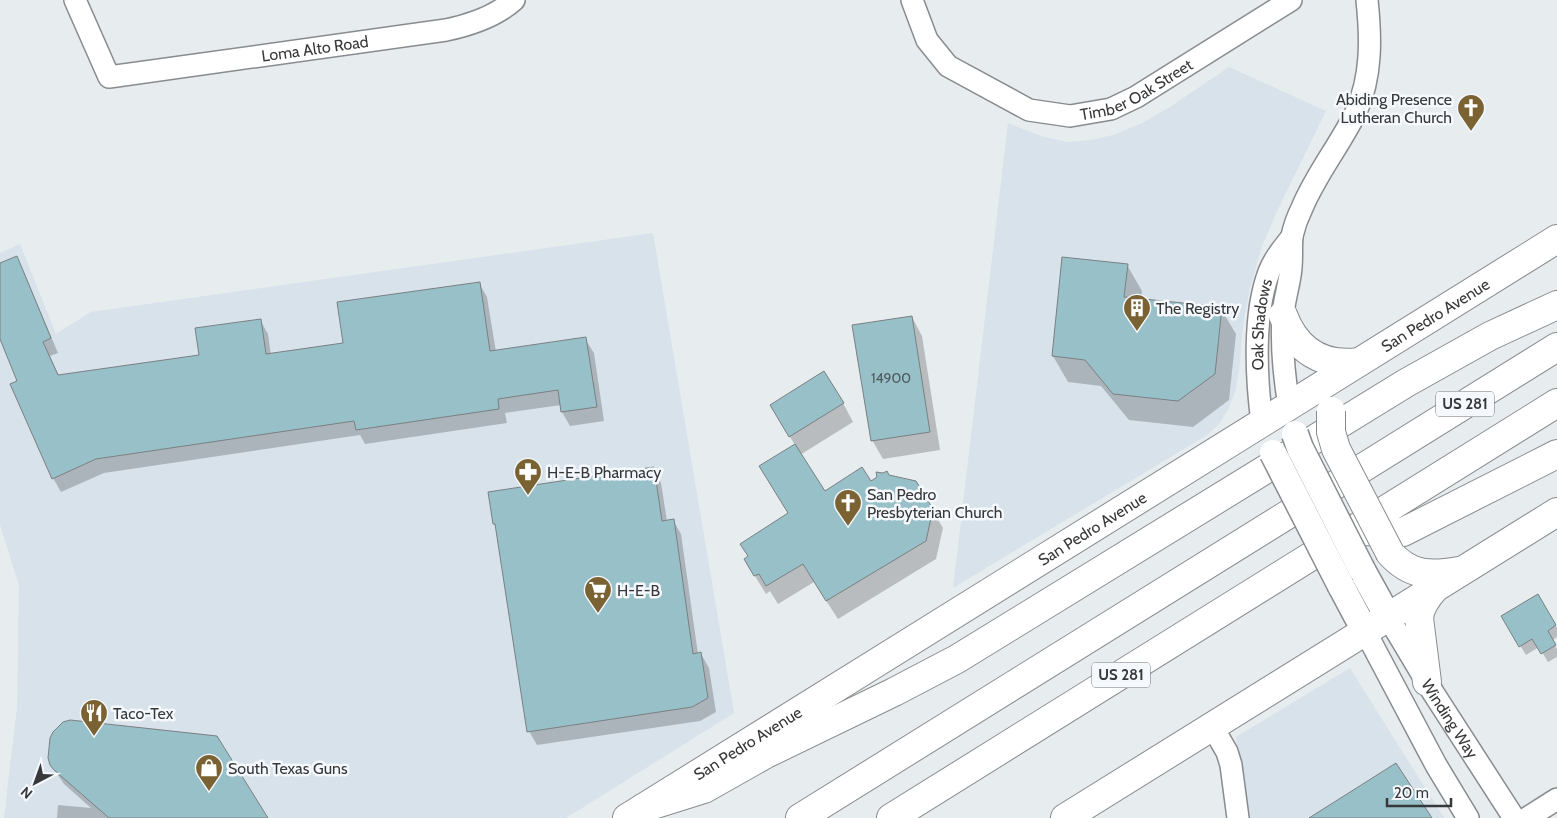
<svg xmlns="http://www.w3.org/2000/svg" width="1557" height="818" viewBox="0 0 1557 818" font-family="Cabin,sans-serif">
<rect width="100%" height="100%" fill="#e7ecef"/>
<g fill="#d7e2ea">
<polygon points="1229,67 1326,111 1278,209 1262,246 1250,287 1243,325 1239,372 1235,392 1228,410 1219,424 1207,435 953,588 1008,123 1041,136 1067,142 1091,140 1113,135 1140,124 1170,107"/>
<polygon points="653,233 734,713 566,818 4,818 17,708 19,585 0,525 0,253 20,244 56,334 91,312"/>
<polygon points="1350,668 1444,818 1249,818 1236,737"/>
</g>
<g fill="#0003">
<polygon points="16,258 24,272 58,353 50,356 59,376 201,356 260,320 268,334 271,355 344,344 479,283 487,297 496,352 585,339 594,353 604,421 570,426 562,412 561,405 505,413 507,423 365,444 360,435 104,473 61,492 53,478 19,382 0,336 0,264"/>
<polygon points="1063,258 1127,265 1142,291 1141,300 1221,309 1236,334 1229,400 1193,427 1129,420 1101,386 1068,382 1053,356"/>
<polygon points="912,317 922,336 940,450 883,459 872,440"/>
<polygon points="843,403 853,422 800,455 824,492 871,483 932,510 943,528 936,559 838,619 814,582 778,604 770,591 766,594 745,560 789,514 795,445 782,424"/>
<polygon points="653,469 661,483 667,521 673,520 681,534 698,654 701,654 709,668 716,712 700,721 537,745 529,731 497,528 494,524"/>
<polygon points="1537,595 1557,628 1557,637 1552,641 1557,649 1557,657 1548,662 1539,647 1526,655 1502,616"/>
<polygon points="51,765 267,818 57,818 58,805 91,808 64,784"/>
</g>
<g fill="#98c0c9" stroke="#7a8081">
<polygon points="17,256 51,338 43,342 58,375 199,355 195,328 261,319 266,354 343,343 337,302 480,282 490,351 586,337 597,407 561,412 558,390 498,399 499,409 356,430 354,421 96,459 52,479 10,384 17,381 0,339 0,263"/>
<polygon points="1062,257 1128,264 1124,297 1222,307 1215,374 1178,401 1113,394 1085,360 1052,356"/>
<polygon points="912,316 930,432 871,441 852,325"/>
<polygon points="824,371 844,403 789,437 770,405"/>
<polygon points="795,444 825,491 862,467 871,481 877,477 876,472 883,473 887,471 889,475 916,481 933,509 926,541 826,601 803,564 766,586 759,574 754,576 744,559 748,556 740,544 788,513 759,466"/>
<polygon points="654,467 662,521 674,519 693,654 701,652 708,698 692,707 527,732 495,524 493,524 488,492"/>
<polygon points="1538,594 1556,625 1548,631 1556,645 1541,654 1532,639 1519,647 1501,616"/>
<polygon points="70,720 217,736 268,818 109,818 54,770 50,765 48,758 50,738 53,732 63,722"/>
<polygon points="1396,763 1432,818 1309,818"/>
</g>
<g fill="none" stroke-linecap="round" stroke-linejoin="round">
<defs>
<g id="minor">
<path id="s1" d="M75,0L109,77L446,30C470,25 495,17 514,0"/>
<path id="s2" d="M912,0L927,40L948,66L1029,110L1070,116L1111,109L1136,97L1291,0"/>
<path d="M1289,406C1284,376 1281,346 1283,315C1284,299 1290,283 1291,267C1292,257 1291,246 1292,236C1294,227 1298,216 1302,208C1316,174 1340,145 1356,112C1372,76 1371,38 1367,0"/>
<path id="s3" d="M1262,422C1256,377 1253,314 1269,272C1274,259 1283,248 1292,237"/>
<path id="s4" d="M1388,617L1434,694L1514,818"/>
<polyline points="1365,631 1436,765 1468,818"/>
<polyline points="1212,726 1227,752 1231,765 1238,818"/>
<polyline points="1527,818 1557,799"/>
</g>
<g id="tertiary">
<polyline points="1362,570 1388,617"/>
<polyline points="1341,586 1365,631"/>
</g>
<g id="secondary">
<path d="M1283,315C1296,350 1322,367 1359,362"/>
<path d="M1390,553C1410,576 1431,576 1459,571"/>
<path d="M1427,682L1419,618C1420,606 1427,597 1435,588"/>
<path id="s5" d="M627,818L1557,239"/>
<polyline points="1065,818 1557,512"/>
</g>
<g id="motorway">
<polyline points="1357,531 1403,532 1557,454"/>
<polyline points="643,808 704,789 766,754 894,692 957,659 1406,383 1490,336 1557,305"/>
<polyline points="800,818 1557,347"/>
<polyline points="891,818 1557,403"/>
</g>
</defs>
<use href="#minor" stroke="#888b8f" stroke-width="24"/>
<use href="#tertiary" stroke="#888b8f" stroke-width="29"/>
<use href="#secondary" stroke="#888b8f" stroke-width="30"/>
<use href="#motorway" stroke="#888b8f" stroke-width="30"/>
<use href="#minor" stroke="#fff" stroke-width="21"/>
<use href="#tertiary" stroke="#fff" stroke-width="26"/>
<use href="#secondary" stroke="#fff" stroke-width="28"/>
<use href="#motorway" stroke="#fff" stroke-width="28"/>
<defs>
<g id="tertiary-bridge">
<polyline points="1295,434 1300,448 1362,570"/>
<polyline points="1273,453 1341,586"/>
</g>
<polyline id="secondary-bridge" points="1331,411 1331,432 1336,449 1390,553"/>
</defs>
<use href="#tertiary-bridge" stroke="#888b8f" stroke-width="29" stroke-linecap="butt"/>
<use href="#secondary-bridge" stroke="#888b8f" stroke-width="30" stroke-linecap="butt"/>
<use href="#tertiary-bridge" stroke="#fff" stroke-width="26"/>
<use href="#secondary-bridge" stroke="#fff" stroke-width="28"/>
</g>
<defs>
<symbol id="church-pin" viewBox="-11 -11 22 30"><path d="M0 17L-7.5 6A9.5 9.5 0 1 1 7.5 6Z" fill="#7a6233" stroke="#f5f9fd"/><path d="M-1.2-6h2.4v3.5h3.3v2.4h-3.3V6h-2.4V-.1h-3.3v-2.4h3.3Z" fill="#fff"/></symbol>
<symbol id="building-pin" viewBox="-11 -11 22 30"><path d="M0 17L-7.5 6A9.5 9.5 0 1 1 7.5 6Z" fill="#7a6233" stroke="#f5f9fd"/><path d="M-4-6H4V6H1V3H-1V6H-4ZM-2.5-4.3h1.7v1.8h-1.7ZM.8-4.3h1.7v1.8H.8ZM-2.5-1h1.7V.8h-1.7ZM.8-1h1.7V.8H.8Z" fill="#fff"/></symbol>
<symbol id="pharmacy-pin" viewBox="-11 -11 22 30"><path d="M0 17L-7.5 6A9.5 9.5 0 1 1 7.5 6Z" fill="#7a6233" stroke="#f5f9fd"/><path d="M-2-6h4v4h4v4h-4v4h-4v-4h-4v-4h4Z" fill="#fff"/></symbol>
<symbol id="supermarket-pin" viewBox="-11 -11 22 30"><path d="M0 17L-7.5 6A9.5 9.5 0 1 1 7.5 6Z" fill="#7a6233" stroke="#f5f9fd"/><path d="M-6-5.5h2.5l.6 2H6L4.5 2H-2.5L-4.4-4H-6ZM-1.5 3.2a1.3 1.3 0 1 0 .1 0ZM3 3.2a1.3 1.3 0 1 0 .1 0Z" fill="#fff"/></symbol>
<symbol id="restaurant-pin" viewBox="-11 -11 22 30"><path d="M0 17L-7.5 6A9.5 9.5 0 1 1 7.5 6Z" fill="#7a6233" stroke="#f5f9fd"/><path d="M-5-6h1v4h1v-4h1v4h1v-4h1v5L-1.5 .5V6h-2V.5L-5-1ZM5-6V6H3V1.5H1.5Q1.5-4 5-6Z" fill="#fff"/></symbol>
<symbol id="shop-pin" viewBox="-11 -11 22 30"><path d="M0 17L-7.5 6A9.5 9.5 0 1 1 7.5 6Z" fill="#7a6233" stroke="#f5f9fd"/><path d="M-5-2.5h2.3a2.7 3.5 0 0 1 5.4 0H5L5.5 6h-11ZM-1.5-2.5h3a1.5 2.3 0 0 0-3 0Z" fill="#fff"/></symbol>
</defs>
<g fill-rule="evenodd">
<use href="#church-pin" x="1455" y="92" width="32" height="43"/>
<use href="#building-pin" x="1121" y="292" width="32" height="43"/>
<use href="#pharmacy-pin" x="512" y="456" width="32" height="43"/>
<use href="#church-pin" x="832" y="487" width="32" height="43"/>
<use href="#supermarket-pin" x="582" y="574" width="32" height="43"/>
<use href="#restaurant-pin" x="78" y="697" width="32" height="43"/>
<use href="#shop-pin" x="193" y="752" width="32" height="43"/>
</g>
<g text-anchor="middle" stroke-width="5" stroke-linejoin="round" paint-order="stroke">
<g font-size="14" fill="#4f5a5e">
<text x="891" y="383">14900</text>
</g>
<g fill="#f5f9fd" stroke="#707274" stroke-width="1">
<rect x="1436" y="391.5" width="58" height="25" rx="4"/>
<rect x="1092" y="662.5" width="58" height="25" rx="4"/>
</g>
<g font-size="15" font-weight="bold" fill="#37383a">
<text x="1465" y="409">US 281</text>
<text x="1121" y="680">US 281</text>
</g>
<g font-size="16" fill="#37383a" stroke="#f5f9fd">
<text dy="6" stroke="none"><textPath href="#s1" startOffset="292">Loma Alto Road</textPath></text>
<text dy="6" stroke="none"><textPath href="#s2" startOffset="282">Timber Oak Street</textPath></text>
<text dy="6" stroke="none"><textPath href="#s5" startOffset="952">San Pedro Avenue</textPath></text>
<text dy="6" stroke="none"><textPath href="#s3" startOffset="98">Oak Shadows</textPath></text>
<text dy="6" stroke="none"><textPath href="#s5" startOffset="548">San Pedro Avenue</textPath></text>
<text dy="6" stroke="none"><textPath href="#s4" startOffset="119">Winding Way</textPath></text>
<text dy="6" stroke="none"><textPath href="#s5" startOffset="142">San Pedro Avenue</textPath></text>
</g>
<g font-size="16" fill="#37383a" stroke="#f5f9fd" text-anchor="start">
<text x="1452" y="105" text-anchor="end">Abiding Presence<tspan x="1452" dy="18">Lutheran Church</tspan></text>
<text x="1156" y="314">The Registry</text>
<text x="547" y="478">H-E-B Pharmacy</text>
<text x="867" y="500">San Pedro<tspan x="867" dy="18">Presbyterian Church</tspan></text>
<text x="617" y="596">H-E-B</text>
<text x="113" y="719">Taco-Tex</text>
<text x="228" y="774">South Texas Guns</text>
</g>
</g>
<g transform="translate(35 783) rotate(221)" stroke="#f5f9fd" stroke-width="4" paint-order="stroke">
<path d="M0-4L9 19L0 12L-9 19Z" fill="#37383a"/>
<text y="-8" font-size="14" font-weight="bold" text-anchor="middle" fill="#37383a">N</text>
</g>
<path d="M1387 798v8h64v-8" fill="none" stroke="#37383a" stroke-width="2.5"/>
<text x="1394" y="798" font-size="15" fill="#37383a" stroke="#f5f9fd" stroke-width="4" paint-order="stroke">20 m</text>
</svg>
